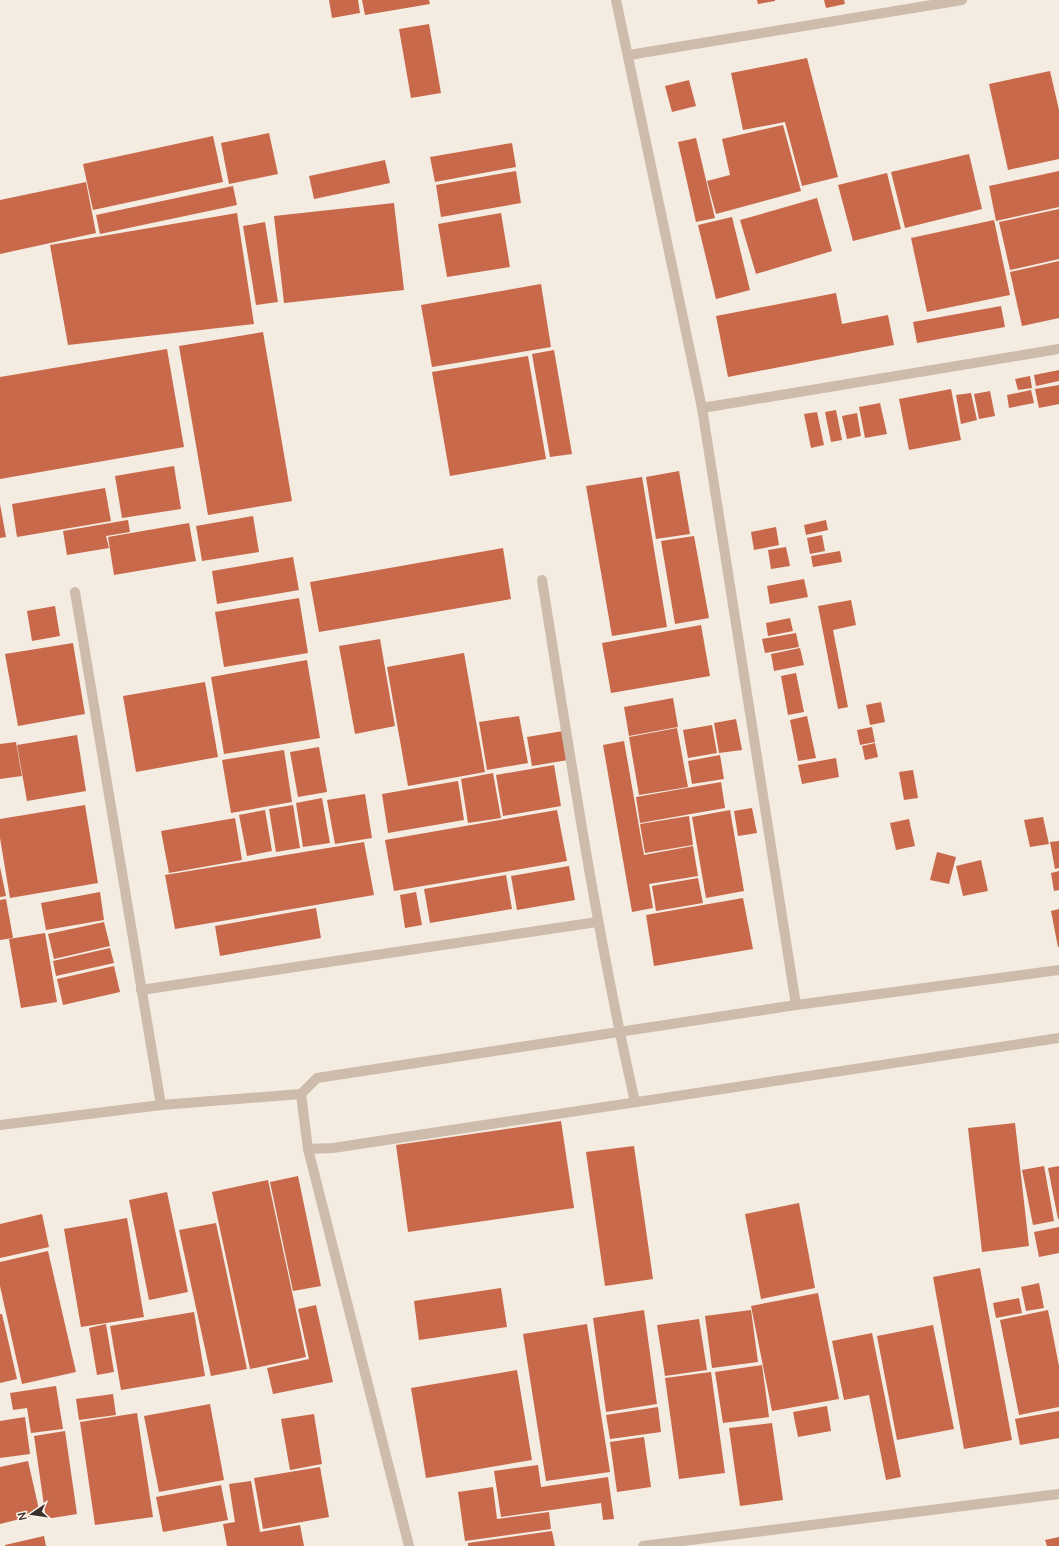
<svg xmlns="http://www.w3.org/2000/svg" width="1059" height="1546" viewBox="0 0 1059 1546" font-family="Manrope,sans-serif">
<rect width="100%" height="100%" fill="#f4ebe1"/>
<g fill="#c8694b">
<polygon points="329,0 358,0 360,13 332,18"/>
<polygon points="362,0 429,0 430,4 365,15"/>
<polygon points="757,0 775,0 775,1 758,4"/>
<polygon points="824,0 844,0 845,4 826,8"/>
<polygon points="429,24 441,93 411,98 399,29"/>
<polygon points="807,58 838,177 802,186 785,122 743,130 731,73"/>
<polygon points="1050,71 1059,110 1059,159 1008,170 989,84"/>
<polygon points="689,80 696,106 672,112 665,86"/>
<polygon points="783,125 801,191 716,214 707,181 730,175 722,139"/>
<polygon points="269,133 278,174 229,184 221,143"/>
<polygon points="213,136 223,182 93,210 83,164"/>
<polygon points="696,138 715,218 696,222 678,142"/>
<polygon points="512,143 516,167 435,182 430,157"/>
<polygon points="969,154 982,209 905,228 891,172"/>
<polygon points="385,160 390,183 314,199 309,176"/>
<polygon points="516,171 521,203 441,217 436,185"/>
<polygon points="1059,171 1059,207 996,221 989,186"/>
<polygon points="887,173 901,229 853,241 838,185"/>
<polygon points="86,182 96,233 0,254 0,200"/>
<polygon points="233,186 237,205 100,234 96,215"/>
<polygon points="817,198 832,251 756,274 740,220"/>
<polygon points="394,203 404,290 284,303 274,216"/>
<polygon points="1059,209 1059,259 1010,270 999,222"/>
<polygon points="237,213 254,324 68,345 50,245"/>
<polygon points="501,213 510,267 447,277 438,224"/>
<polygon points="732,217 750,290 716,299 698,225"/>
<polygon points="994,220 1010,295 927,312 911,238"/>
<polygon points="265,222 278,302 256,305 243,226"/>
<polygon points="1059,261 1059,318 1022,326 1010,272"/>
<polygon points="541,284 551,347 432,367 421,305"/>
<polygon points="836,293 842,324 888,315 894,345 728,377 716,316"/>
<polygon points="1001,306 1005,327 917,343 913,322"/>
<polygon points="263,332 292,501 208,515 179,346"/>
<polygon points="167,349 184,447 0,479 0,377"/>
<polygon points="554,350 572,454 550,457 532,354"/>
<polygon points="528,356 546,459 450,476 432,372"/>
<polygon points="1059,370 1059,381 1036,386 1034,375"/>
<polygon points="1030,376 1032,388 1018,390 1015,379"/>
<polygon points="1059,385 1059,404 1039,408 1035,389"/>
<polygon points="951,389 961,440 909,450 899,399"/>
<polygon points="1031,390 1034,403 1009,408 1007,395"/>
<polygon points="990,391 995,416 979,419 974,394"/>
<polygon points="971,393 977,420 961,424 956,395"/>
<polygon points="880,403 887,434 865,438 859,407"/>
<polygon points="836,410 842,440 831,442 825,412"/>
<polygon points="817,412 824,445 811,448 804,414"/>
<polygon points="857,413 861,436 847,439 842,416"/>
<polygon points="174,466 181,509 122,518 115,476"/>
<polygon points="679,471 690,534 656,539 646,477"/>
<polygon points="642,477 667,627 612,636 586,486"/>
<polygon points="105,488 111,521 17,537 12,504"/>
<polygon points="0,504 6,537 0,538"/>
<polygon points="253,516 259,552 202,561 196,526"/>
<polygon points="128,520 130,532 106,536 109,548 67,555 63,531"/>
<polygon points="826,520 828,530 806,535 804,525"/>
<polygon points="189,523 196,561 114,575 108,537"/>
<polygon points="776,527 779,545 754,550 751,532"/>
<polygon points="822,535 825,551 810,554 807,538"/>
<polygon points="694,536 709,618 675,624 661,541"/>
<polygon points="786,547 790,566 771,569 768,550"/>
<polygon points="503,548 511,599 319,632 310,582"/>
<polygon points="840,551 842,562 813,567 811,556"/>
<polygon points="293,557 299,590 217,604 212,571"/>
<polygon points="804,579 808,597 770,604 767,586"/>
<polygon points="299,598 308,653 224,667 215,612"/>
<polygon points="851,600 856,625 833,630 848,707 838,709 818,606"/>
<polygon points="55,606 60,636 32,641 27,611"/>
<polygon points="790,618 793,631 768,636 766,623"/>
<polygon points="701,625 710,676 611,693 602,643"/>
<polygon points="796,633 799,647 765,653 762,639"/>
<polygon points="380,639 395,726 355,734 339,646"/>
<polygon points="73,643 85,714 18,726 5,654"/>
<polygon points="800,648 804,665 774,671 771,654"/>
<polygon points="464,653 485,772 408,786 387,667"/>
<polygon points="307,660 320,738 224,754 211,677"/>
<polygon points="796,673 804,712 788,715 781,676"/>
<polygon points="205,682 218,757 136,772 123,696"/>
<polygon points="673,698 678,727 629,736 624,707"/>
<polygon points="881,702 885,722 870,725 866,705"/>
<polygon points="519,716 528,763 487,770 479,722"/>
<polygon points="807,716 816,758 798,761 790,720"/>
<polygon points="736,719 742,750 719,753 714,723"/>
<polygon points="712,725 717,753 688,758 683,730"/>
<polygon points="872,727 875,742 860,745 857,730"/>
<polygon points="677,728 688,787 639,795 629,737"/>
<polygon points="563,731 568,760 532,766 527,737"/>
<polygon points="77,735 86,791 27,801 17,745"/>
<polygon points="624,741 644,855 693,846 698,876 649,884 653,908 632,912 603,745"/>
<polygon points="16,742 22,776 0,779 0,744"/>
<polygon points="875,743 878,757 865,760 862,746"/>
<polygon points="319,747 327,792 298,797 290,752"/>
<polygon points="284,750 292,802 231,813 222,760"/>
<polygon points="720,755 724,779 692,784 688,761"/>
<polygon points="836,758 839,777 802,784 798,765"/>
<polygon points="554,765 561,806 503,816 496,775"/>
<polygon points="913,770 918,798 904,800 899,772"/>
<polygon points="493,773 501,818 468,823 461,779"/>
<polygon points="458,781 464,820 388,833 382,794"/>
<polygon points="721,782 725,808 640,823 636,797"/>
<polygon points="365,794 372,838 335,844 327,800"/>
<polygon points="322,798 330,843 303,847 296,803"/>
<polygon points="85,805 98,883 10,898 0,838 0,819"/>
<polygon points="293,805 300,848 276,852 269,809"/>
<polygon points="752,808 757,833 738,836 734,811"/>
<polygon points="265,810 272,851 247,856 239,815"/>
<polygon points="557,810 567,861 394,891 385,840"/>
<polygon points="730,810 744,891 706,898 692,817"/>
<polygon points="689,816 693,845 645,853 640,824"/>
<polygon points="1043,817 1049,844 1030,847 1024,820"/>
<polygon points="235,818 242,860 169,873 161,831"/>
<polygon points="909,819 915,846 896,850 890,823"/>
<polygon points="1059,841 1059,868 1055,869 1050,842"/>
<polygon points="364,842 374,895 175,929 165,875"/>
<polygon points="937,852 956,857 949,884 930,880"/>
<polygon points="981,860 988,891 963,896 956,866"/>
<polygon points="569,866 575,900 517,910 511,876"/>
<polygon points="0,867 6,896 0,897"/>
<polygon points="1059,871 1059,890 1054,891 1051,873"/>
<polygon points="506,875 512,909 430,923 424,889"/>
<polygon points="698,878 703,903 656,911 652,886"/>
<polygon points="100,892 104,920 46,930 41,903"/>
<polygon points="416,892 422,925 405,928 400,895"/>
<polygon points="743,898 753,949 654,966 646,915"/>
<polygon points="6,899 13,938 0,940 0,900"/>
<polygon points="316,908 321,938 220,956 215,926"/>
<polygon points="1059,909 1059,947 1058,947 1051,911"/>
<polygon points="104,922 110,946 54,959 48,934"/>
<polygon points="45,933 57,1002 21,1008 9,939"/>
<polygon points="110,948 114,963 56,976 53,961"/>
<polygon points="114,966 120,992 63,1005 57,979"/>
<polygon points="561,1121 574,1208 408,1232 396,1145"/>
<polygon points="1015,1123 1029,1246 982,1252 968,1128"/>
<polygon points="634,1146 653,1279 605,1286 586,1152"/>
<polygon points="1044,1166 1054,1221 1033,1225 1022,1170"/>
<polygon points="1059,1166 1059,1219 1058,1219 1048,1168"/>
<polygon points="298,1176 321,1286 293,1291 270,1182"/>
<polygon points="268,1180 306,1357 250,1369 212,1192"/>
<polygon points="167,1192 188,1292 149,1300 129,1200"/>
<polygon points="799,1203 815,1288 761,1299 745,1214"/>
<polygon points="42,1214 49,1247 0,1258 0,1224"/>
<polygon points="127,1218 144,1317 81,1327 64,1229"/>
<polygon points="216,1223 247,1369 211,1376 179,1230"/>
<polygon points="1059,1227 1059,1253 1039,1257 1034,1232"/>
<polygon points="48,1251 76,1372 22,1384 0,1286 0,1262"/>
<polygon points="980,1268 1012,1440 964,1449 933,1277"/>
<polygon points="1039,1283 1044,1308 1026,1311 1021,1287"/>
<polygon points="501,1288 507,1327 419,1340 414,1301"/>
<polygon points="818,1293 839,1399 772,1411 751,1306"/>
<polygon points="1019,1298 1022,1313 996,1318 993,1303"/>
<polygon points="316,1305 333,1382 273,1394 267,1368 309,1359 298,1309"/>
<polygon points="644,1310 657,1404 606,1412 593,1318"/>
<polygon points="751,1310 758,1362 712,1368 705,1316"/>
<polygon points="1048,1310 1059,1366 1059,1407 1019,1415 1000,1320"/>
<polygon points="194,1312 205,1376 121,1390 110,1326"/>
<polygon points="0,1314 2,1314 17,1379 0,1383"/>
<polygon points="699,1319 707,1370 665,1376 657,1325"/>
<polygon points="106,1324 114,1372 97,1375 89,1328"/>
<polygon points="587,1324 610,1472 546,1481 523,1334"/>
<polygon points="933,1325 954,1429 897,1440 877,1336"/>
<polygon points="872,1333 901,1477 886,1480 869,1395 844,1400 832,1341"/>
<polygon points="762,1365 769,1417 723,1423 715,1372"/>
<polygon points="517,1370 532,1460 426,1478 411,1388"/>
<polygon points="711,1372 725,1473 679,1479 665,1378"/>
<polygon points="56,1386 63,1429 31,1433 27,1408 13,1410 10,1393"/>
<polygon points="113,1394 116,1415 79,1420 76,1399"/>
<polygon points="210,1404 224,1480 159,1492 144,1416"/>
<polygon points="827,1406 831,1431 798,1437 793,1412"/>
<polygon points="658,1407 661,1432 610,1439 606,1415"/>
<polygon points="1059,1411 1059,1438 1020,1445 1015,1419"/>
<polygon points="137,1413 153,1517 95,1525 80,1422"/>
<polygon points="314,1414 322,1464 290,1470 281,1419"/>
<polygon points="25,1417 30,1454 0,1458 0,1421"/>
<polygon points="772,1423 783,1500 740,1506 729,1428"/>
<polygon points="65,1431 77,1514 46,1519 34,1436"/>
<polygon points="644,1437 651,1487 617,1492 610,1442"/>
<polygon points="28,1461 40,1514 0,1524 0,1467"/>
<polygon points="538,1465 541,1487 608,1477 614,1519 603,1520 601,1503 501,1517 494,1471"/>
<polygon points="320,1467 329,1517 263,1529 254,1478"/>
<polygon points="251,1481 260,1532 300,1525 304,1546 227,1546 223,1524 235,1522 229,1484"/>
<polygon points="221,1485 228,1520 163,1532 156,1497"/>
<polygon points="493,1487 497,1519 549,1512 551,1529 465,1541 458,1492"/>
<polygon points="552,1531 555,1546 468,1546 468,1543"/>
<polygon points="44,1536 46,1546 5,1546 5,1545"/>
<polygon points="1059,1537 1059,1546 1047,1546 1045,1540"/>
</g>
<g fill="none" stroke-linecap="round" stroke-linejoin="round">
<g stroke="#cdbbac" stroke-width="10">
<polyline points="616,0 702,408 796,1005"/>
<polyline points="629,55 962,0"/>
<polyline points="702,408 1059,349"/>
<path d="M542,580C570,755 596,930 635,1102"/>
<polyline points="75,592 161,1105"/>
<polyline points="141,990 597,922"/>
<polyline points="643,1546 1059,1494"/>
</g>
<g stroke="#cdbbac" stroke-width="10">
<polyline points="301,1094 308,1149 409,1546"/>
<polyline points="0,1125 161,1105 301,1094 317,1078 796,1005 1059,970"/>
<polyline points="308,1149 333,1148 1059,1038"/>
</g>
</g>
<g transform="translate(32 1514) rotate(257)" stroke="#fbf5ee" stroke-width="3" paint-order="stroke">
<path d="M0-3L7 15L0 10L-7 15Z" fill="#3b302b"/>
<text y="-6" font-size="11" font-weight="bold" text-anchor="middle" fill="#3b302b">N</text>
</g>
</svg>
